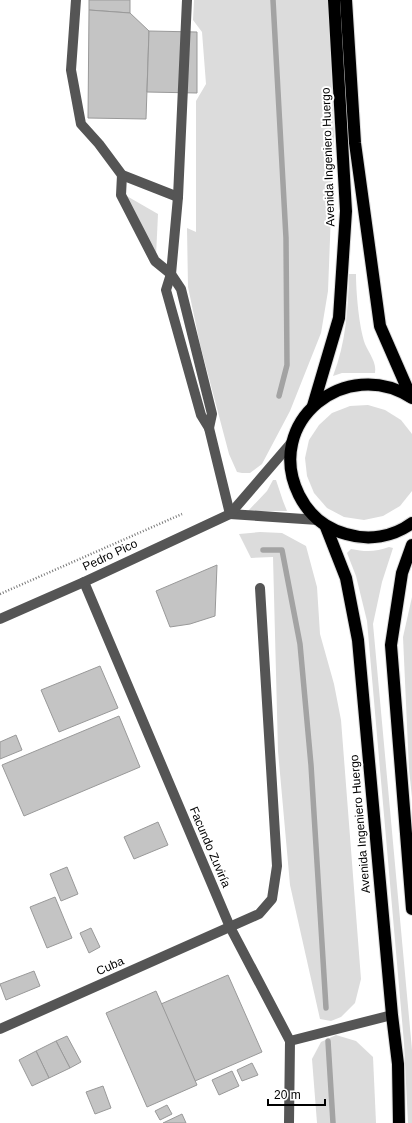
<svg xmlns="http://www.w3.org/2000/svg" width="412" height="1123" viewBox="0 0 412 1123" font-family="Helvetica,sans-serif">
<rect width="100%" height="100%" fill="#fff"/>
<g fill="#dcdcdc">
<polygon points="194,0 328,0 334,135 328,291 321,333 290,411 262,464 250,473 242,473 237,472 229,454 200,344 188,287 187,228 196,232 196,101 206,84 202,32 193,20"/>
<polygon points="125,195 158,214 156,256"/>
<path d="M349,274H356C356,292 359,327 365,344C369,353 377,363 375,373H342L333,376C346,343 348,309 349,274Z"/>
<polygon points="368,405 385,410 401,420 412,434 412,491 400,506 383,516 364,520 344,517 327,508 314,493 307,476 305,458 309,440 319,425 332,413 350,406"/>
<polygon points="273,480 276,480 283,501 287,511 248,511 267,491"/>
<polygon points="260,532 282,533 306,546 317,587 320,634 334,684 341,720 361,979 355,1003 341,1017 331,1021 320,1019 290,885 278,751 273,557 251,558 239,534"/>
<path d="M389,547L393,548L382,582L373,624L412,1050V1123H408L404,1043L367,621L356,576L347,553L351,549C365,552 376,552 389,547Z"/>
<polygon points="412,597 412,798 409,769 403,637"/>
<polygon points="336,1035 356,1041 373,1057 376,1123 317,1123 312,1059 321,1042"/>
</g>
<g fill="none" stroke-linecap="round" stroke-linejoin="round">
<g stroke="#a3a3a3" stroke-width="5.5">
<polyline points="273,0 286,238 287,365 279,396"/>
<polyline points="263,550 282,550 300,644 311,765 326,1008"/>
<polyline points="328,1041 333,1123"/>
</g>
</g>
<g fill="#c4c4c4" stroke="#999">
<polygon points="89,0 130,0 130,13 89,10"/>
<polygon points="89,10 130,13 149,31 146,119 88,118"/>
<polygon points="149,31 197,32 197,93 147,92"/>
<polygon points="217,565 215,616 190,624 170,627 156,591"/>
<polygon points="100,666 118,708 59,732 41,690"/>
<polygon points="119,716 140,767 24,816 2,765"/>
<polygon points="16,735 22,750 0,759 0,742"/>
<polygon points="158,822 168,845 134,859 124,837"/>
<polygon points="67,867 78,894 61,901 50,874"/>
<polygon points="55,897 72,938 47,948 30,907"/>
<polygon points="91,928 100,947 89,953 80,933"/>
<polygon points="34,971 40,986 6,1000 0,984"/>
<polygon points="228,975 262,1052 195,1081 161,1004"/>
<polygon points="156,991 197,1085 147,1107 106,1013"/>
<polygon points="67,1036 81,1062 70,1068 56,1041"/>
<polygon points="56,1041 70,1068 49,1078 36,1051"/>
<polygon points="36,1051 49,1078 32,1086 19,1060"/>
<polygon points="252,1063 258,1075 242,1081 237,1070"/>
<polygon points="232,1071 239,1086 219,1095 212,1080"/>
<polygon points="103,1086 111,1108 95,1114 86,1092"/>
<polygon points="167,1105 172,1114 160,1120 155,1111"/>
<polygon points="182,1114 186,1123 163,1123"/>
</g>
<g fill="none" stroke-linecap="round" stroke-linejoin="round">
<defs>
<g id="highway">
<polyline points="346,0 355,143 380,326 411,397"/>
<path d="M412,398C346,355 263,422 299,495C309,515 324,528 346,534C369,541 393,537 412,523"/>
<polyline points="313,406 339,318 346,211 334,0"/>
<polyline points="326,527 346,578 358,640 392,1015 398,1064 399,1123"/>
<polyline points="412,545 402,573 391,645 412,909"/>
</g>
</defs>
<use href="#highway" stroke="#dbdbdb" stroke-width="14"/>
<polyline stroke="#777" stroke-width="2.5" stroke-dasharray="1 2" stroke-linecap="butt" points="0,594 182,514"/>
<g stroke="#555" stroke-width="10">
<polyline points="76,0 71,70 81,124 99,144 122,175 178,197"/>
<polyline points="187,0 178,197 171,274 166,290 201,415 209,428 230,514"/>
<polyline points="122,175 121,195 155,261 171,274 181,289 212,414 209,428"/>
<polyline points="230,514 318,520"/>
<polyline points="84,582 230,927 290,1041 289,1123"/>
<polyline points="0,619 84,582 230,514 292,442"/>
<polyline points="0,1029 259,914 272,899 277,866 260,588"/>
<polyline points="290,1041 392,1015"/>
</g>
<use href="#highway" stroke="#000" stroke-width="12"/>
</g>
<g text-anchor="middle" stroke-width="4" stroke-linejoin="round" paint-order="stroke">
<g font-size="12" fill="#000" stroke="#fff">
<text transform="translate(328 157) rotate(-92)" y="4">Avenida Ingeniero Huergo</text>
<text transform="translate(110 555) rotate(-25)" y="4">Pedro Pico</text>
<text transform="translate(360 824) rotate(-95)" y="4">Avenida Ingeniero Huergo</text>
<text transform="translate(210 847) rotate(67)" y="4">Facundo Zuviría</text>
<text transform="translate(110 966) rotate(-24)" y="4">Cuba</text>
</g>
</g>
<path d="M268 1099v6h57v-6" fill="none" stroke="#000000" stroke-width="2"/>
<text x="274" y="1099" font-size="12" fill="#000000" stroke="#ffffff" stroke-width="3" paint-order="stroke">20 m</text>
</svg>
